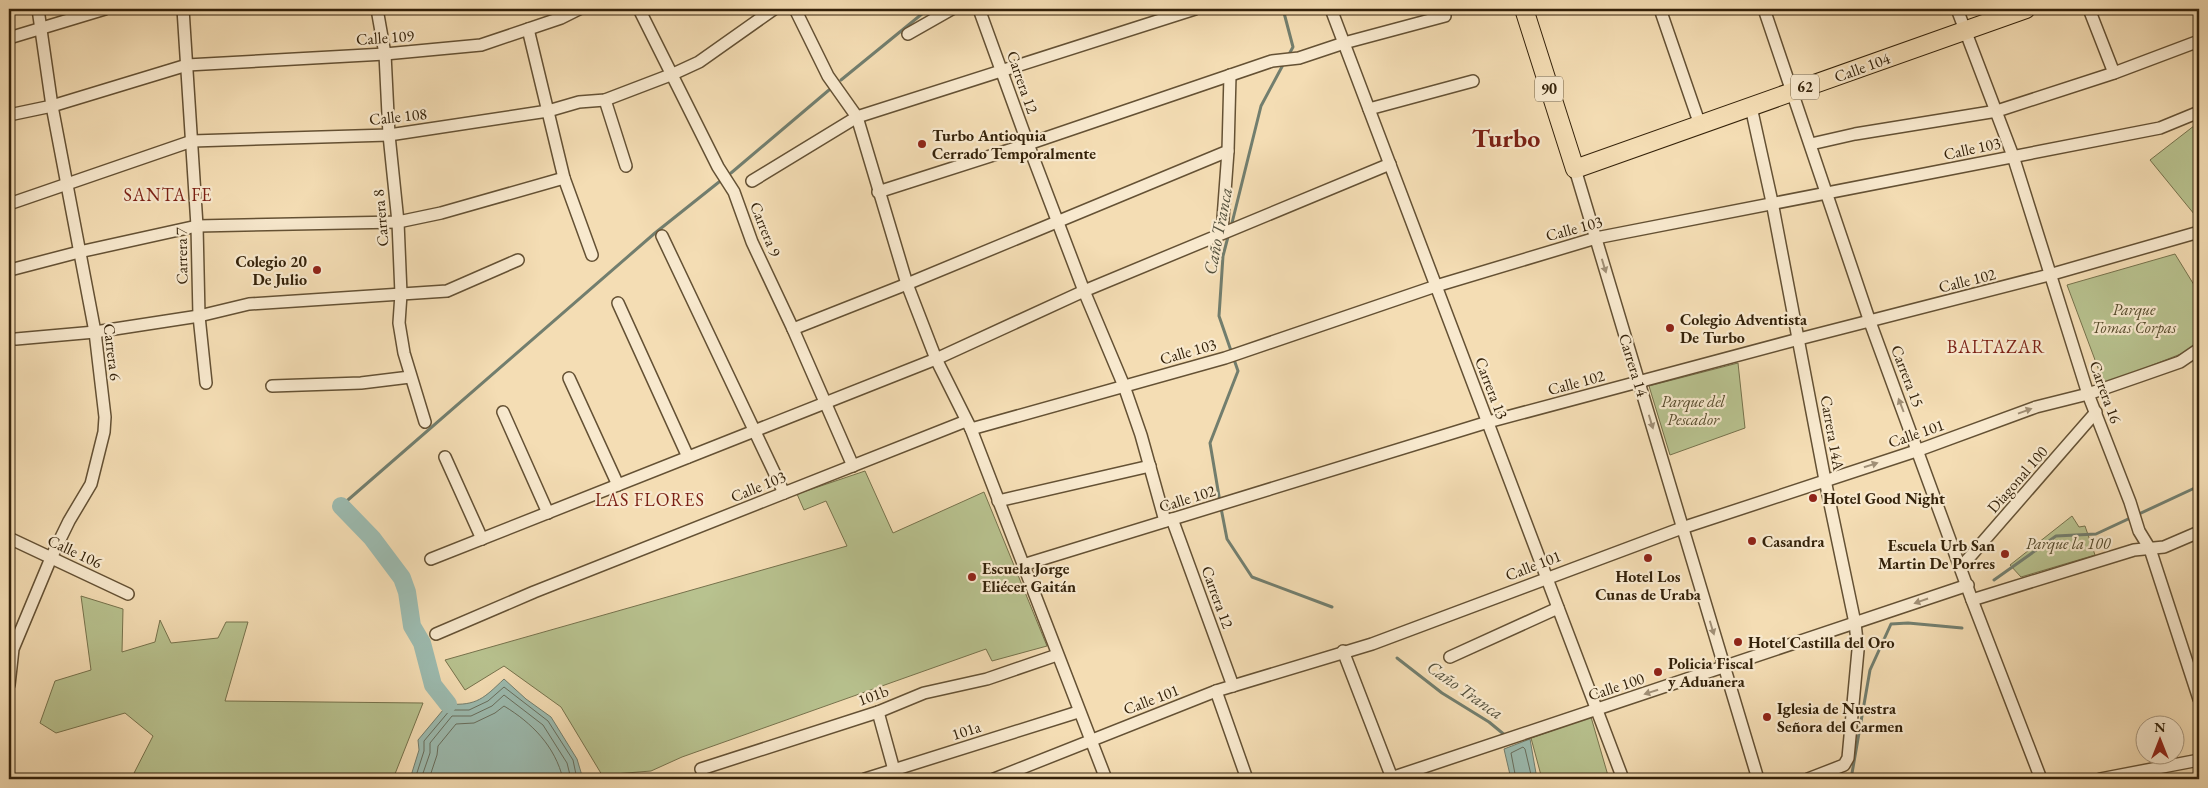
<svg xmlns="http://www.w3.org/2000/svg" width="2208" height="788" viewBox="0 0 2208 788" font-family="'EB Garamond',serif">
<rect width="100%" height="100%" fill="#f4ddb4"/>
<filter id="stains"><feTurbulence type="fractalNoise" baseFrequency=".004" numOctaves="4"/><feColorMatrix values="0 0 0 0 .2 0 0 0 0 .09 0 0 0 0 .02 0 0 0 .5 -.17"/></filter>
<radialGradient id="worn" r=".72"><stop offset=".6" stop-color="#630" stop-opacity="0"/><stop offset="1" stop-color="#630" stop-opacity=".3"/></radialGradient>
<g fill="#b8c28f" stroke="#76724c">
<polygon points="2199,122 2199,220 2150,160"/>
<polygon points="2175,254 2199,293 2199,339 2191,350 2104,384 2067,285"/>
<polygon points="1738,363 1745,428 1670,455 1649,386"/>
<polygon points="865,471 893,533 984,492 1047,646 992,661 986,649 682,757 651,771 602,775 561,707 504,666 465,690 445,660 847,546 826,501 804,510 797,494"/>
<polygon points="2072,516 2079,527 2085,526 2095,555 2021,577 2010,565"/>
<polygon points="81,596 123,609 122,652 155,642 160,620 171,643 218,638 226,622 248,622 225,701 423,703 393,779 131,779 153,736 125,713 56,733 40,723 55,681 91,670"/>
<polygon points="1591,717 1609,779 1542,779 1531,738"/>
</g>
<g fill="#9cbbb0" stroke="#727e6e">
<path d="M504,679L526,699L551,717L577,759L583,779H410L419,750L418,740L448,704C477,706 484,698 504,679Z"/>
<polygon points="1530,739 1537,779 1511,779 1504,749"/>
</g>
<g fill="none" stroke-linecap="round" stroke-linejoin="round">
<g stroke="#686e5d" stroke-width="1">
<polyline points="415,779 424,751 424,741 450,710 469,710 488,701 504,687 548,721 573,760 577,779"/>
<polyline points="421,779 430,753 430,743 452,716 471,716 492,706 504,695 543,725 567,763 571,779"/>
<path d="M429,779L437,755L438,746L456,724L474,723L495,713L504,706C532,723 555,746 563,779"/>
<polyline points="1516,779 1511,753 1523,747 1525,749 1532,779"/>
</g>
<g stroke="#727e6e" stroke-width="3">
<polyline points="1283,9 1293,47 1288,56"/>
<polyline points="841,80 928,9"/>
<polyline points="731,173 829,90"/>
<polyline points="1231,227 1261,106 1284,63"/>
<polyline points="1220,502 1210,443 1238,371 1219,316 1223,256 1229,233"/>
<polyline points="341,506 655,233 719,182"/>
<polyline points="1221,508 1227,539 1252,577 1332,607"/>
<polyline points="1994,580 2056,536 2096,534 2199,486"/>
<polyline points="1397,658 1442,693 1489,722 1506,736"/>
<polyline points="1851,779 1870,670 1891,624 1908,623 1962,628"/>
</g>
<polyline stroke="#9cbbb0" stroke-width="18" points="341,506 372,538 402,578 407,592 412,626 422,643 433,685 448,704"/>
<defs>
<g id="minor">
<polyline points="183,9 197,226 199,316 206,383"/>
<polyline points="377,9 385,54 389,135 398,222 401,294 399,323 404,353 425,422"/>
<polyline points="639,9 718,167 734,192 752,242 793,329 853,466"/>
<polyline points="795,9 828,76 857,117 907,284 936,359 971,429 1106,779"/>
<polyline points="979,9 1028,144 1084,291 1124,386 1141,435 1165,521"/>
<polyline points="1331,9 1623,779"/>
<polyline points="1660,9 1700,125"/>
<polyline points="1764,9 1870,322 1972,600 2041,779"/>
<polyline points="1957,9 2013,156 2088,394 2130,502 2139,531 2150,549 2199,699"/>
<polyline points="2089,9 2114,73"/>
<polyline points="528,29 564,178 592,255"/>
<polyline points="908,34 952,9"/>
<polyline points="9,38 105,9"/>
<polyline points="605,100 626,166"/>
<polyline points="1751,107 1772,202 1825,480 1855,623 1858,650 1848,758 1844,765 1808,779"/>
<polyline points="1369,109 1473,81"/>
<polyline points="9,115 52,106 187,65 385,54 481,45 561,18 579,9"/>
<polyline points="1811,144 1855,134 1997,111 2114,73 2199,41"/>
<polyline points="1575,169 1758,779"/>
<polyline points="752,181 857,117 1195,9"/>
<polyline points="878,192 1028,144 1272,61 1299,58 1344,43 1445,16"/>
<polyline points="9,204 192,141 389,135 548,111 579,102 605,100 673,74 699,62 774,9"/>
<polyline points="1222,232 1228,151"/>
<polyline points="662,236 784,493"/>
<polyline points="10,270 79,252 197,226 398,222 441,213 564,178"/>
<polyline points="618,303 688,457"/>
<polyline points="793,329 907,284 1228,151 1230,75"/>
<polyline points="16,339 95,332 199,316 249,304 447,291 518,260"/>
<polyline points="569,378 618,485"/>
<polyline points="272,386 361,383 410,377"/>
<polyline points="503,412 548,513"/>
<polyline points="971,429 1225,358 1436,286 1596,238 2160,128 2199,112"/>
<polyline points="445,457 482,539"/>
<polyline points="998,501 1150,466"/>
<polyline points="1172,519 1233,686"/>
<polyline points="9,538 128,594"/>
<polyline points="431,559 936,359 1084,291 1390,164"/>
<polyline points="1023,565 1488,422 1799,339 2049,275 2199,232"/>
<polyline points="1961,567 2096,412"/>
<polyline points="1972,600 2134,550 2164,547 2199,532"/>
<polyline points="436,634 534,592 966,421"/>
<polyline points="1343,651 1392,778"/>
<polyline points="1450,657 1558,608"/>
<polyline points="9,685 13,649 51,558 69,521 91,484 104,432 105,417 95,332 52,106 38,9"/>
<polyline points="1216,691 1247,779"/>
<polyline points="878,712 894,770"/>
<polyline points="701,769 878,712 924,693 987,679 1057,655"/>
<polyline points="865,779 1078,712"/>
<polyline points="994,779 1216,691 1372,644 1682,528 1919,450 2036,407 2088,394 2140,376 2180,362 2199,349"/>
<polyline points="1388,779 1968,585"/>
<polyline points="2100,779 2199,760"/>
</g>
<polyline id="primary" points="1524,9 1575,169 2026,9"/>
</defs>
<use href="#minor" stroke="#645134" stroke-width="14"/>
<use href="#primary" stroke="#34220a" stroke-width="20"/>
<use href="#minor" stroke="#f8e9ce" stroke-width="11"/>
<use href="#primary" stroke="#f4ddb4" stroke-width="18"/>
</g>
<defs><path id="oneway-solid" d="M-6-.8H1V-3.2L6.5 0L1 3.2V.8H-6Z" transform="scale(1.25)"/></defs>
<g fill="#a08f76">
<use href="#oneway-solid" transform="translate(1604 266) rotate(73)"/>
<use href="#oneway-solid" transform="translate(1901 405) rotate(-111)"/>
<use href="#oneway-solid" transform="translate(2025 411) rotate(-20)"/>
<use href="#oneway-solid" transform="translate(1651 422) rotate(73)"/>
<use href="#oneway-solid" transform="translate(1871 465) rotate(-18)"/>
<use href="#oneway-solid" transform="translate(1921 601) rotate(161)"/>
<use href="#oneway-solid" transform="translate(1712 628) rotate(73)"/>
<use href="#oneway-solid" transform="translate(1651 692) rotate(162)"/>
</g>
<g fill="#8f2418" stroke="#f8e9ce" stroke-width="2">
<circle cx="922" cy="144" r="5"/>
<circle cx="317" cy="270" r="5"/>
<circle cx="1670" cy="328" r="5"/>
<circle cx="1813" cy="498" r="5"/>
<circle cx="1752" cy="541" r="5"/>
<circle cx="2005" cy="554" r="5"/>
<circle cx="1648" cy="558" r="5"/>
<circle cx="972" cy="577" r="5"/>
<circle cx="1738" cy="642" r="5"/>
<circle cx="1658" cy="672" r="5"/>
<circle cx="1767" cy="717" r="5"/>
</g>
<g text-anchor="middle" stroke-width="4.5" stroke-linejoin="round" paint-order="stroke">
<g fill="#f8e9ce" stroke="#6f5e45" stroke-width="1">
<rect x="1791" y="74.5" width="28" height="25" rx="4"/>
<rect x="1535" y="76.5" width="28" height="25" rx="4"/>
</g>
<g font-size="15" font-weight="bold" fill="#34220a">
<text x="1805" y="92">62</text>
<text x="1549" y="94">90</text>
</g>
<g font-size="16" fill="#34220a" stroke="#f8e9ce">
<text transform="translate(385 37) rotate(-4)" y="6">Calle 109</text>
<text transform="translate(1862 67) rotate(-20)" y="6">Calle 104</text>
<text transform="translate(1023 82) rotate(71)" y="6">Carrera 12</text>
<text transform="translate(398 116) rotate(-6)" y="6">Calle 108</text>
<text transform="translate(1972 148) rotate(-12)" y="6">Calle 103</text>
<text transform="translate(380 218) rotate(-95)" y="6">Carrera 8</text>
<text transform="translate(1574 228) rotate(-15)" y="6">Calle 103</text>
<text transform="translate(766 229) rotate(68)" y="6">Carrera 9</text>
<text transform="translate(181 256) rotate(-91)" y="6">Carrera 7</text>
<text transform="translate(1967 280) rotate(-14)" y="6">Calle 102</text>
<text transform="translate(1188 351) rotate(-16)" y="6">Calle 103</text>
<text transform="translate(113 352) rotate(83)" y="6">Carrera 6</text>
<text transform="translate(1634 365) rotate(73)" y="6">Carrera 14</text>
<text transform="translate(1908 376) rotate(69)" y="6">Carrera 15</text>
<text transform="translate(1576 382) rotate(-15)" y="6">Calle 102</text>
<text transform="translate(1492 388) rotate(69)" y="6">Carrera 13</text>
<text transform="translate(2106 392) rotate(70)" y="6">Carrera 16</text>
<text transform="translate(1833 433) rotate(80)" y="6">Carrera 14A</text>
<text transform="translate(1916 433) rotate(-19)" y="6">Calle 101</text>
<text transform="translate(2017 479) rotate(-49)" y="6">Diagonal 100</text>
<text transform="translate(758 486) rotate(-22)" y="6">Calle 103</text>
<text transform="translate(1187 498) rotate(-17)" y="6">Calle 102</text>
<text transform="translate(75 551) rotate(25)" y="6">Calle 106</text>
<text transform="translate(1533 565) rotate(-21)" y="6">Calle 101</text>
<text transform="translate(1218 597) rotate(70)" y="6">Carrera 12</text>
<text transform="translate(1616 686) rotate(-18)" y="6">Calle 100</text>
<text transform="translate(873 695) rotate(-20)" y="6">101b</text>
<text transform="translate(1151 699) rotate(-21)" y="6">Calle 101</text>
<text transform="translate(966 730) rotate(-18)" y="6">101a</text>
</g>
<g font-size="16" font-weight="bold" fill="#34220a" stroke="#f8e9ce" text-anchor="start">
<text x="932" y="141">Turbo Antioquia<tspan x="932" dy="18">Cerrado Temporalmente</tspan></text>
<text x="307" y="267" text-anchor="end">Colegio 20<tspan x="307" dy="18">De Julio</tspan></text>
<text x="1680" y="325">Colegio Adventista<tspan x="1680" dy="18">De Turbo</tspan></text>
<text x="1823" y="504">Hotel Good Night</text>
<text x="1762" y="547">Casandra</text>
<text x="1995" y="551" text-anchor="end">Escuela Urb San<tspan x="1995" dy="18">Martin De Porres</tspan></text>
<text x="982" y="574">Escuela Jorge<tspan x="982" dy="18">Eliécer Gaitán</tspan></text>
<text x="1648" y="582" text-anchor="middle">Hotel Los<tspan x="1648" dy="18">Cunas de Uraba</tspan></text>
<text x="1748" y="648">Hotel Castilla del Oro</text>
<text x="1668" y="669">Policia Fiscal<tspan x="1668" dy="18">y Aduanera</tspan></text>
<text x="1777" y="714">Iglesia de Nuestra<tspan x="1777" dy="18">Señora del Carmen</tspan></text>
</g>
<g font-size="16" font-style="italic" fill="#554a2b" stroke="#f8e9ce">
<text x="2134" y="315">Parque<tspan x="2134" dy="18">Tomas Corpas</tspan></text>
<text x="1693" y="407">Parque del<tspan x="1693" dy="18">Pescador</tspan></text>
<text x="2068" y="549">Parque la 100</text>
</g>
<g font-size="18" letter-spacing="1" fill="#7a1f14" stroke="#f8e9ce">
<text x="168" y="201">SANTA FE</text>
<text x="1996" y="353">BALTAZAR</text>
<text x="650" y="506">LAS FLORES</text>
</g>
<g font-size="18" font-style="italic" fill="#53503c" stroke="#f8e9ce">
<text transform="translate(1218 231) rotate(-79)" y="6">Caño Tranca</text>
<text transform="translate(1465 690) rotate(35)" y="6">Caño Tranca</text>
</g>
<g font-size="26" font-weight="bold" fill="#7a1f14" stroke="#f8e9ce">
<text x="1506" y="147">Turbo</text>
</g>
</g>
<rect width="2208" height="788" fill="none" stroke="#f4ddb4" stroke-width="30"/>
<rect x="10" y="10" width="2188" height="768" fill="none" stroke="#34220a" stroke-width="2.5"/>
<rect x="15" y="15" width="2178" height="758" fill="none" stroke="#34220a"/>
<g transform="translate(2160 740)"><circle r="24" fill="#f8e9ce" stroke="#aa9980"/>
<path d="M0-4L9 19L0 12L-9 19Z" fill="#8f2418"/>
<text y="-8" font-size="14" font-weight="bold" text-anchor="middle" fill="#34220a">N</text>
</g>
<rect width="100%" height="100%" filter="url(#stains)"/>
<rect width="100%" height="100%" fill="url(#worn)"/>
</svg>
